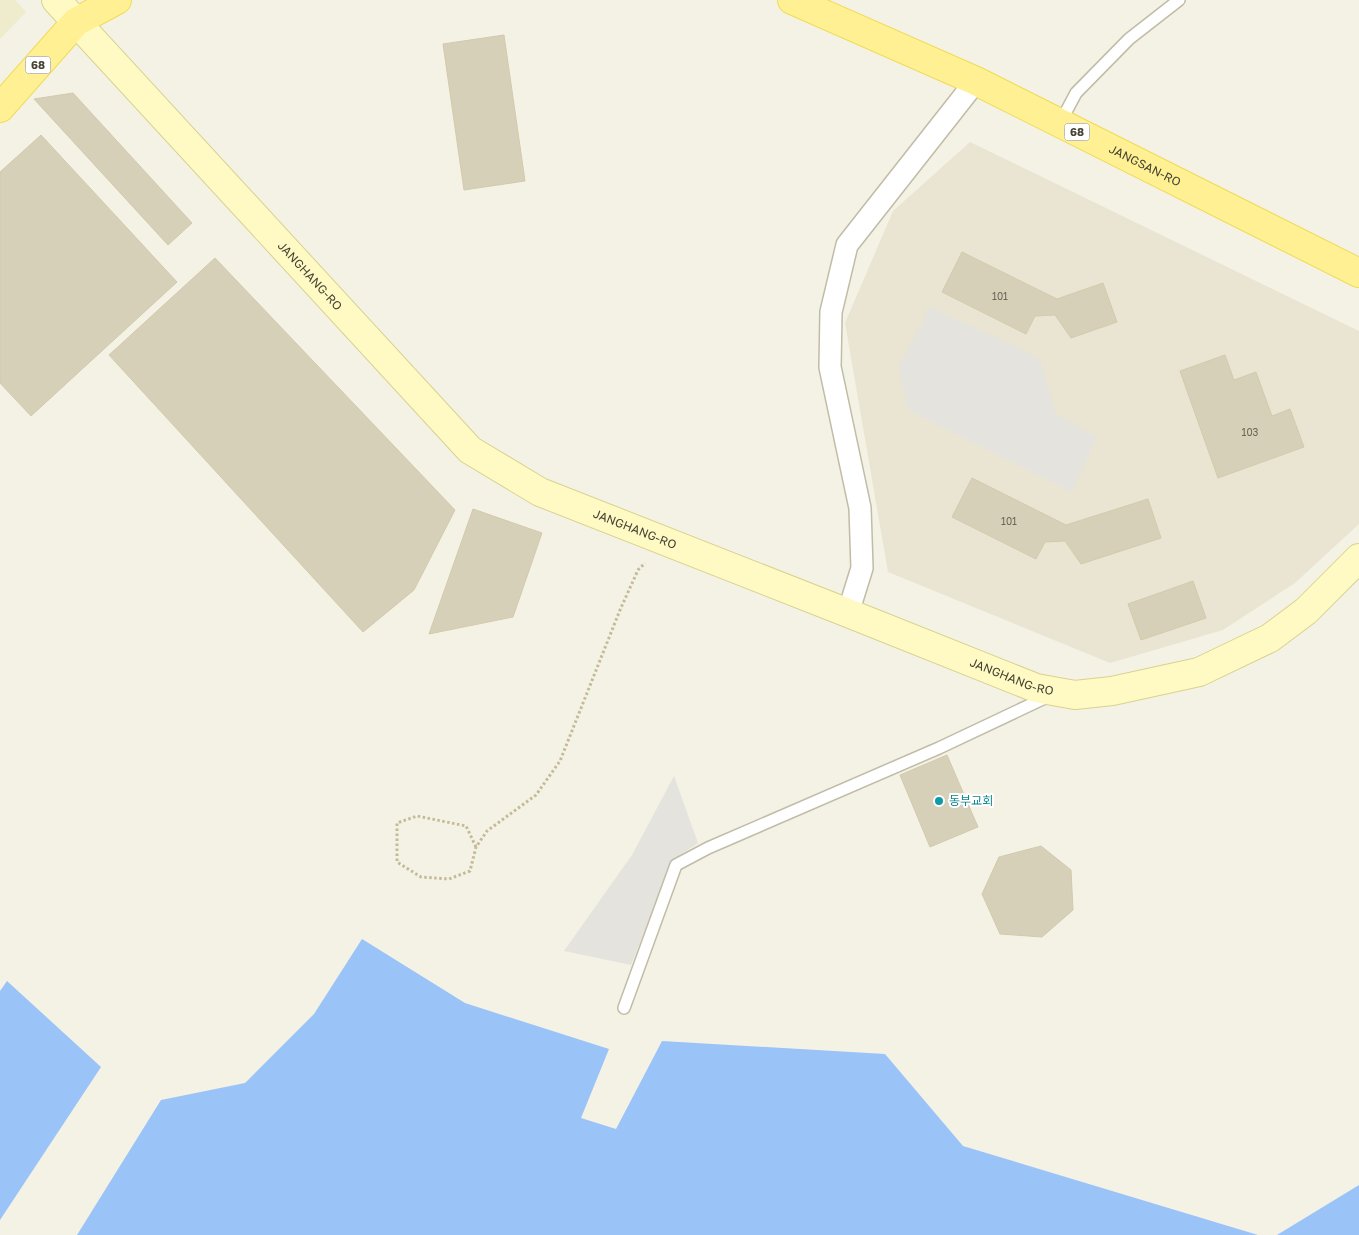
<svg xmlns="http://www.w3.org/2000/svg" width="1359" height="1235" viewBox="0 0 1359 1235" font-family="'Golos Text','Noto Sans KR',sans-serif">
<rect width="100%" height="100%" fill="#f4f2e5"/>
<polygon fill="#e9e5d2" points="970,142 1359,331 1359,524 1295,583 1223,630 1110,663 888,572 845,323 893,211"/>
<polygon fill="#efebcd" points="0,0 15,0 26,12 0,39"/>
<g fill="#e4e3de">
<polygon points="930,307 1017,347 1040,360 1056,414 1097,437 1072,492 908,410 899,367"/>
<polygon points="674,776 698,843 673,860 631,965 564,951 632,855"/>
</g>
<g fill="#9ac3f8">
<polygon points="362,939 465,1003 609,1049 581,1118 616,1129 662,1041 885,1054 963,1146 1258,1235 77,1235 161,1100 245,1083 314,1014"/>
<polygon points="7,981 101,1067 0,1220 0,991"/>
<polygon points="1359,1185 1359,1235 1277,1235"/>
</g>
<g fill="#d7d0b9" stroke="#d3caab">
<polygon points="504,35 525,181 464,190 443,44"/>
<polygon points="73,93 192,223 168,245 34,99"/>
<polygon points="41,135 177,282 31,416 0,383 0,172"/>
<polygon points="962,252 1057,299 1103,283 1117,322 1071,338 1055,315 1035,316 1026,334 942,292"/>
<polygon points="215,258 455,510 414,590 363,632 109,355"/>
<polygon points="1225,355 1234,380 1256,372 1272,416 1290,409 1304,447 1218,478 1180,371"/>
<polygon points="972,478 1066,525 1148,499 1161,538 1081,564 1065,541 1045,542 1036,559 952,517"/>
<polygon points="473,509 542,533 513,617 429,634"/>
<polygon points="1193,581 1206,618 1141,640 1128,604"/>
<polygon points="947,755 978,827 930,847 900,775"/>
<polygon points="1041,846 1071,870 1073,910 1042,937 1000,934 982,894 999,857"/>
</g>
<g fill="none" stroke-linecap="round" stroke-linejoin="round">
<defs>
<g id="lane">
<polyline points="1060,123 1076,93 1129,39 1179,0"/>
<polyline points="624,1008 676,865 708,848 939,748 1049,696"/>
</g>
<polyline id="street" points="848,613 862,568 860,508 830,367 831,312 847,245 976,81"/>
<g id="secondary">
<path id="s1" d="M56,0L470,450L540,492L848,613L1036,688L1075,695L1112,691L1199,672L1270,638L1306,611L1359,558"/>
</g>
<g id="primary">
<path id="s2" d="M792,0L976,81L1359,273"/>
<polyline points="0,108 76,22 117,0"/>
</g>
</defs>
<use href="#lane" stroke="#c1bca6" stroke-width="14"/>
<use href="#street" stroke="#c1bca6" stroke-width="24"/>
<use href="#secondary" stroke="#d9d28f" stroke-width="30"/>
<use href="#primary" stroke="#f0db57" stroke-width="30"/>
<polyline stroke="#c4bb96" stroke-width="3" stroke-dasharray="2.5 2.5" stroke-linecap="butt" points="476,847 466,826 417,816 397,823 397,862 421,877 449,879 470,871 476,847 487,831 536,795 560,761 620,610 638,570 645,563"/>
<use href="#lane" stroke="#fff" stroke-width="11"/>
<use href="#street" stroke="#fff" stroke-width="21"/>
<use href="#secondary" stroke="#fffac4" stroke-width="28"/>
<use href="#primary" stroke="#fff193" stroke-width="28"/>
</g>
<circle fill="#0f9aa8" stroke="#fff" stroke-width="2" cx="939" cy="801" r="5"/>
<g text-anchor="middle" stroke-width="4" stroke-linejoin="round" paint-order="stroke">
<g font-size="10" fill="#6b6655">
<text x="1000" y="300">101</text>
<text x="1250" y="436">103</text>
<text x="1009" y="525">101</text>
</g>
<g fill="#fff" stroke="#7e7b71" stroke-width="1">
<rect x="25.5" y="56.5" width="25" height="17" rx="4"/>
<rect x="1064.5" y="123.5" width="25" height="17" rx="4"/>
</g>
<g font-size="11" font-weight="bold" fill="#474334">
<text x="38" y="69">68</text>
<text x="1077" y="136">68</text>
</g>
<g font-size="12" fill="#474334" stroke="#fff">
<text dy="4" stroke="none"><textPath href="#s2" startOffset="390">JANGSAN-RO</textPath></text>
<text dy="4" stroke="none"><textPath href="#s1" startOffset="375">JANGHANG-RO</textPath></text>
<text dy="4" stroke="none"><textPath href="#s1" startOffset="795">JANGHANG-RO</textPath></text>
<text dy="4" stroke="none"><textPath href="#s1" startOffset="1200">JANGHANG-RO</textPath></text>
</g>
<g font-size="12" fill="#0d838f" stroke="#fff" text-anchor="start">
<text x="949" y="805">동부교회</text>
</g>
</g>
</svg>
